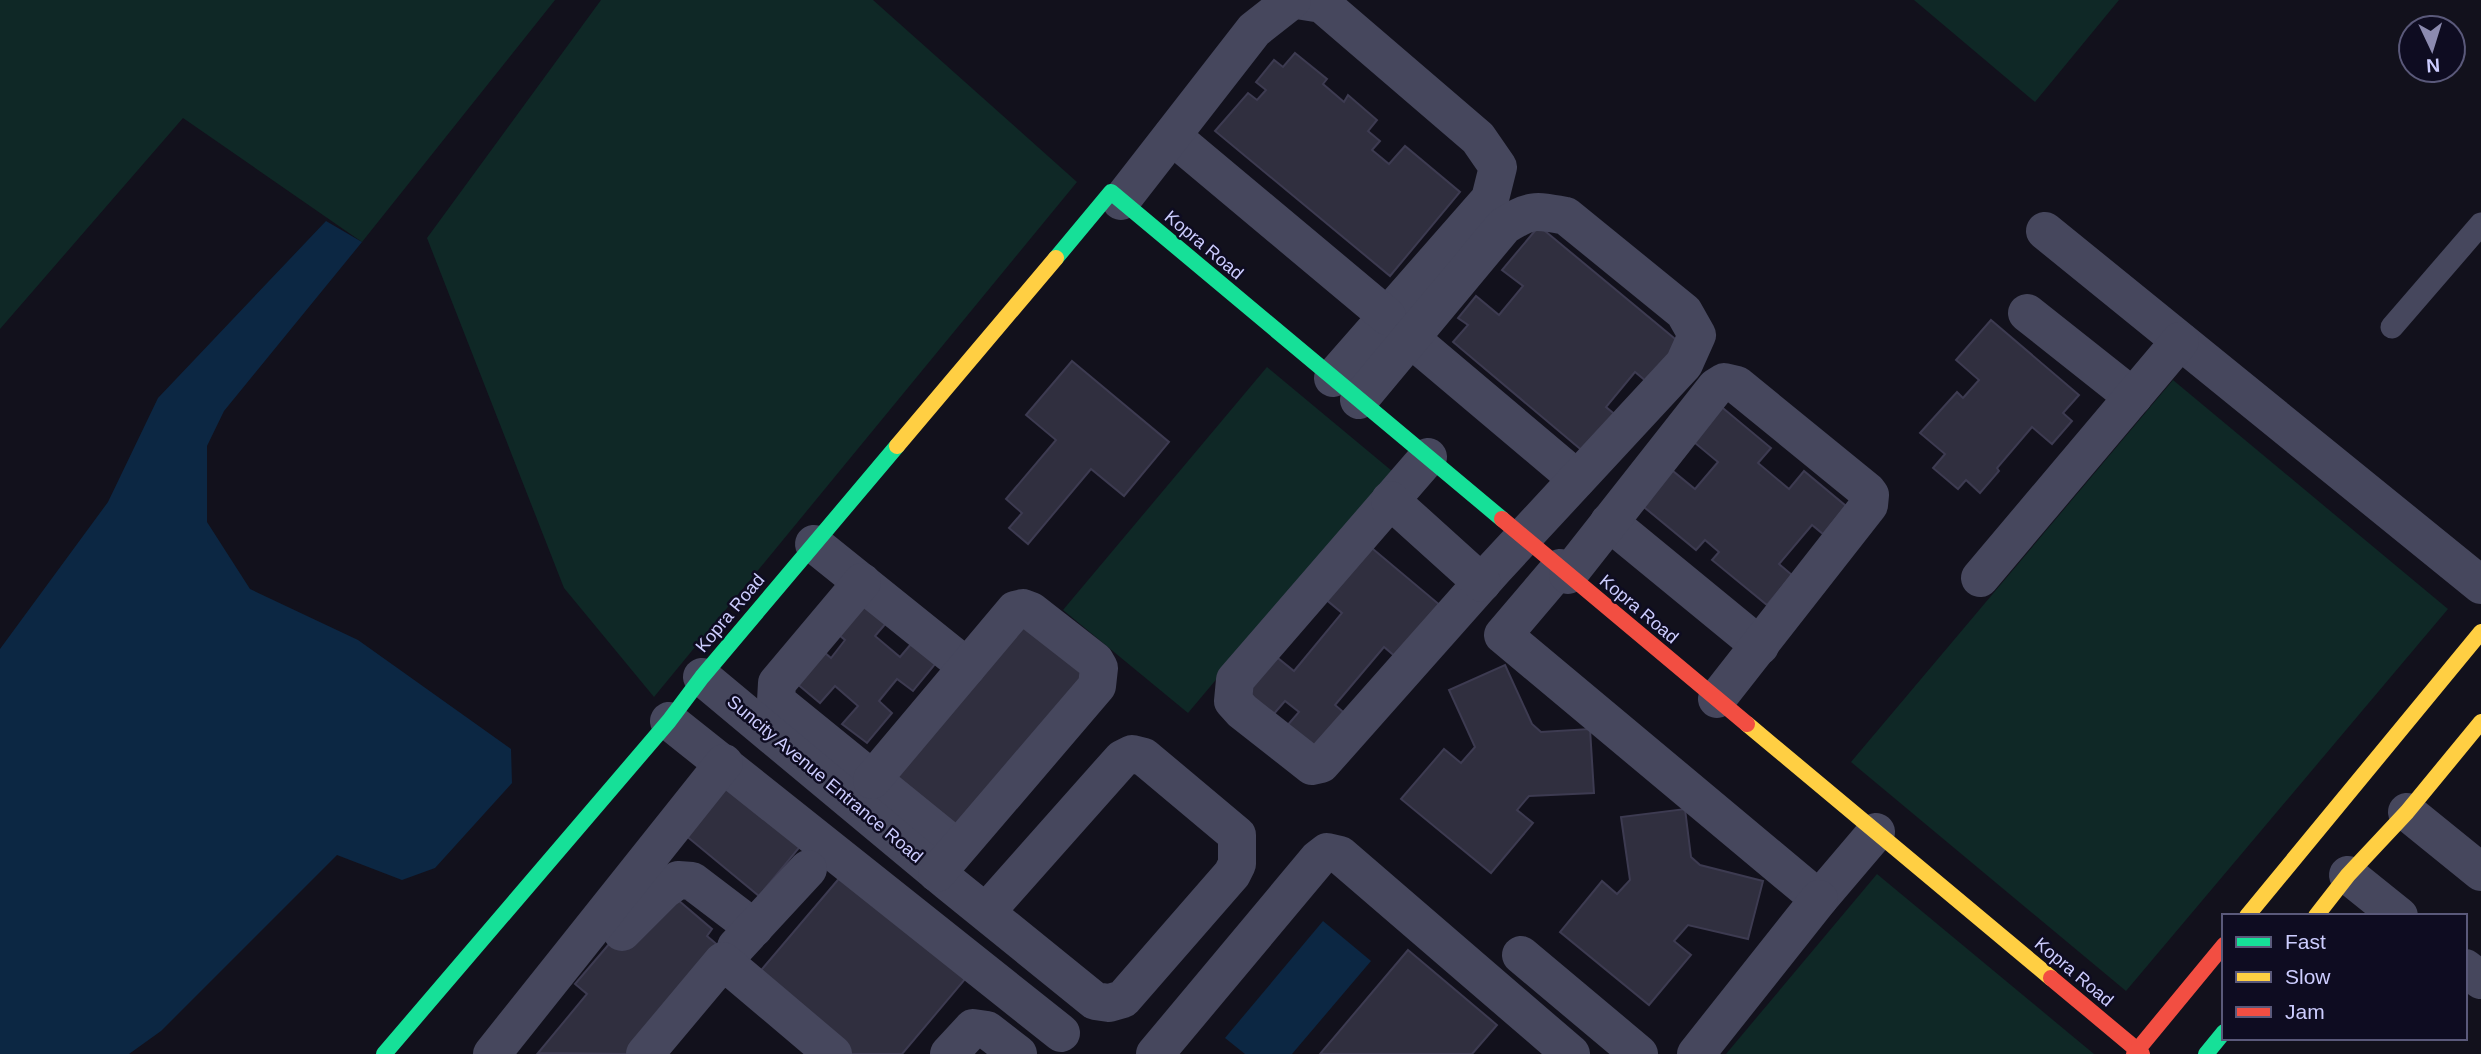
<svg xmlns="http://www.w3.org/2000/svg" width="2481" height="1054" viewBox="0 0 2481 1054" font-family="Arial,sans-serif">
<rect width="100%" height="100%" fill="#12111c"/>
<g fill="#0f2826">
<polygon points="0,0 555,0 362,242 183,118 0,329"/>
<polygon points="601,0 873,0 1077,182 654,697 564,588 427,238"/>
<polygon points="1914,0 2119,0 2035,102"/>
<polygon points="1267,367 1392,471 1188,713 1063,610"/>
<polygon points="2173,380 2448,609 2126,991 1851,762"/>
<polygon points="1877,874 2094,1054 1726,1054"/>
</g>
<g fill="#0c2743">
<polygon points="326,221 362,242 224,411 207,446 207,522 250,589 358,640 511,749 512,783 435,868 402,880 337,855 161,1031 129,1054 0,1054 0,649 108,502 158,398"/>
<polygon points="1323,921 1371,961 1292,1054 1245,1054 1225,1038"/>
</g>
<g fill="#302f3f" stroke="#3d3b51" stroke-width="2">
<polygon points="1295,53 1327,79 1323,84 1344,102 1348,95 1377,120 1368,131 1380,141 1372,150 1389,164 1405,146 1460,192 1390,276 1215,131 1248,93 1257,100 1266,90 1256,82 1274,60 1283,67"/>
<polygon points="1539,226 1680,343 1653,387 1635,372 1606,407 1624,422 1585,453 1453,342 1468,325 1458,318 1476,296 1499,315 1523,286 1502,270"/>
<polygon points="1991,320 2079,395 2063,413 2072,421 2052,444 2032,427 1997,468 1999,471 1980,493 1966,480 1958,489 1933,468 1945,454 1920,433 1957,392 1963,398 1979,380 1956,360"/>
<polygon points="1072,361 1169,442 1124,496 1091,469 1028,544 1009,528 1022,513 1006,499 1056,440 1026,415"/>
<polygon points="1718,404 1771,448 1758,463 1789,489 1804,471 1846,506 1823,534 1812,525 1779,564 1792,575 1767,605 1712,560 1719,552 1705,540 1696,550 1639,503 1668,467 1695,489 1718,462 1689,438"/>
<polygon points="1367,544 1441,606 1397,658 1384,647 1335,705 1348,716 1317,753 1286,727 1299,712 1285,701 1272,716 1243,692 1274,655 1294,671 1342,613 1323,597"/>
<polygon points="865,591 893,615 875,636 900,657 917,637 941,657 913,691 897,679 879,701 892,713 867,743 842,724 858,706 835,686 820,703 790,678 817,646 831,658 845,640 833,630"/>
<polygon points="1021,617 1088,672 949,836 883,781"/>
<polygon points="1505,665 1532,724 1541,732 1590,729 1594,793 1529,796 1517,810 1533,823 1491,873 1401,799 1444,749 1461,763 1475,747 1449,690"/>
<polygon points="724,778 803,843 759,896 679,830"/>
<polygon points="1685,809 1691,857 1700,865 1763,881 1748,939 1688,925 1674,941 1691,955 1649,1005 1560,932 1602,881 1617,894 1630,880 1621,817"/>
<polygon points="842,875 966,978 902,1054 852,1054 757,975"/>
<polygon points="671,894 712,929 707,936 720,947 630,1054 538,1053 587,994 575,984 615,937"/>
<polygon points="1408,950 1497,1025 1472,1054 1320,1054"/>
</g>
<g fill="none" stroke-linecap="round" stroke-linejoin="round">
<polyline stroke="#46475d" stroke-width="23" points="2392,327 2481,224"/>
<g stroke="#46475d" stroke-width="38">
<polyline points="1297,0 1322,4 1478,138 1498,167 1490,199 1333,378"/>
<polyline points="1172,136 1387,316"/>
<polyline points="1121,201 1254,30 1292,0"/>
<polyline points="2045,231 2481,585"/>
<polyline points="2027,313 2133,397"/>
<polyline points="1410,338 1577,479"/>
<path d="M1359,400L1504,226C1531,209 1534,210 1566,216L1684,312L1697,335L1684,364L1494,569L1321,764L1312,766L1242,711L1233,701L1235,680L1428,457"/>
<polyline points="1390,500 1482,583"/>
<polyline points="1609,522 1760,646"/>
<polyline points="814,544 967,667"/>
<polyline points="1560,568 1503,635 1819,899 1876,832"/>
<polyline points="1568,575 1716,387 1724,382 1737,385 1867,491 1870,495 1869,505 1717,699"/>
<polyline points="1980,578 2180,341"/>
<polyline points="862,582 777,683 776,701 957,848"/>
<polyline points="702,677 948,882 1095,1001 1109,1003 1123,999 1232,874 1237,864 1237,835 1144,757 1132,754 1122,759 986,912"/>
<polyline points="669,721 1061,1033"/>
<polyline points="872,780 1015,610 1023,608 1031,611 1095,661 1099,668 1097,686 937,873"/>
<polyline points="2407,812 2481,872"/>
<polyline points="2348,875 2399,916"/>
<polyline points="622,932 664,890 678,880 692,881 754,928"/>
<polyline points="736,947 808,869"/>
<polyline points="1521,955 1639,1054"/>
<polyline points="2465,968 2481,980"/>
<polyline points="492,1054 724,763"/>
<polyline points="645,1054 723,961 833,1054"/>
<polyline points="949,1054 973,1028 987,1030 1018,1054"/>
<polyline points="1155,1054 1318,859 1327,852 1340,855 1571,1054"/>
<polyline points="1696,1054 1819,899"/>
</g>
<g stroke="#16e098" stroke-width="16">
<polyline points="1056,258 1111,192 1502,519"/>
<polyline points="384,1054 669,721 702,677 897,446"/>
<polyline points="2206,1054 2224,1032"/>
</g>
<g stroke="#ffcf43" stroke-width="16">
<polyline points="897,446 1056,258"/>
<polyline points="1747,724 2051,978"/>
<polyline points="2247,916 2481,632"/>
<polyline points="2316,916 2348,875 2407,812 2481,722"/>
</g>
<g stroke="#f24e42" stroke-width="16">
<polyline points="1502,519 1747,724"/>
<polyline points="2051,978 2142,1054"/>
<polyline points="2134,1054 2224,945"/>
</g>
</g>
<g text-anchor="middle" stroke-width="5" stroke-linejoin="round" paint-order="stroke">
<g font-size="18" fill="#cdcdff" stroke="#0e0c21">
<text transform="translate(1204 245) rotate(40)" y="6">Kopra Road</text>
<text transform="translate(1639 609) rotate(40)" y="6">Kopra Road</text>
<text transform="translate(730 613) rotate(-50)" y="6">Kopra Road</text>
<text transform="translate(825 779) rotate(40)" y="6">Suncity Avenue Entrance Road</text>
<text transform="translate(2074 972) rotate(40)" y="6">Kopra Road</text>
</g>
</g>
<rect x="2222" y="914" width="245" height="126" fill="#0e0c21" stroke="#5a597a" stroke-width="2"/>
<rect x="2236" y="937" width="35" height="10" fill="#16e098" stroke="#5a597a" stroke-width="2"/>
<text x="2285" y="949" font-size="21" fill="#cdcdff">Fast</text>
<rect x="2236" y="972" width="35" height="10" fill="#ffcf43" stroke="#5a597a" stroke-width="2"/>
<text x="2285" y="984" font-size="21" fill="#cdcdff">Slow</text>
<rect x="2236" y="1007" width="35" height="10" fill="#f24e42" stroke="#5a597a" stroke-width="2"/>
<text x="2285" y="1019" font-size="21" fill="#cdcdff">Jam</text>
<g transform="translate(2432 49) rotate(176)"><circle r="33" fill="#0e0c21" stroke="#5a597a" stroke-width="2"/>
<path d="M0-5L12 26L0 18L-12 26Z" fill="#8c8bb0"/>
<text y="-10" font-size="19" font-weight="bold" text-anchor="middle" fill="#cdcdff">N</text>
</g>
</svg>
